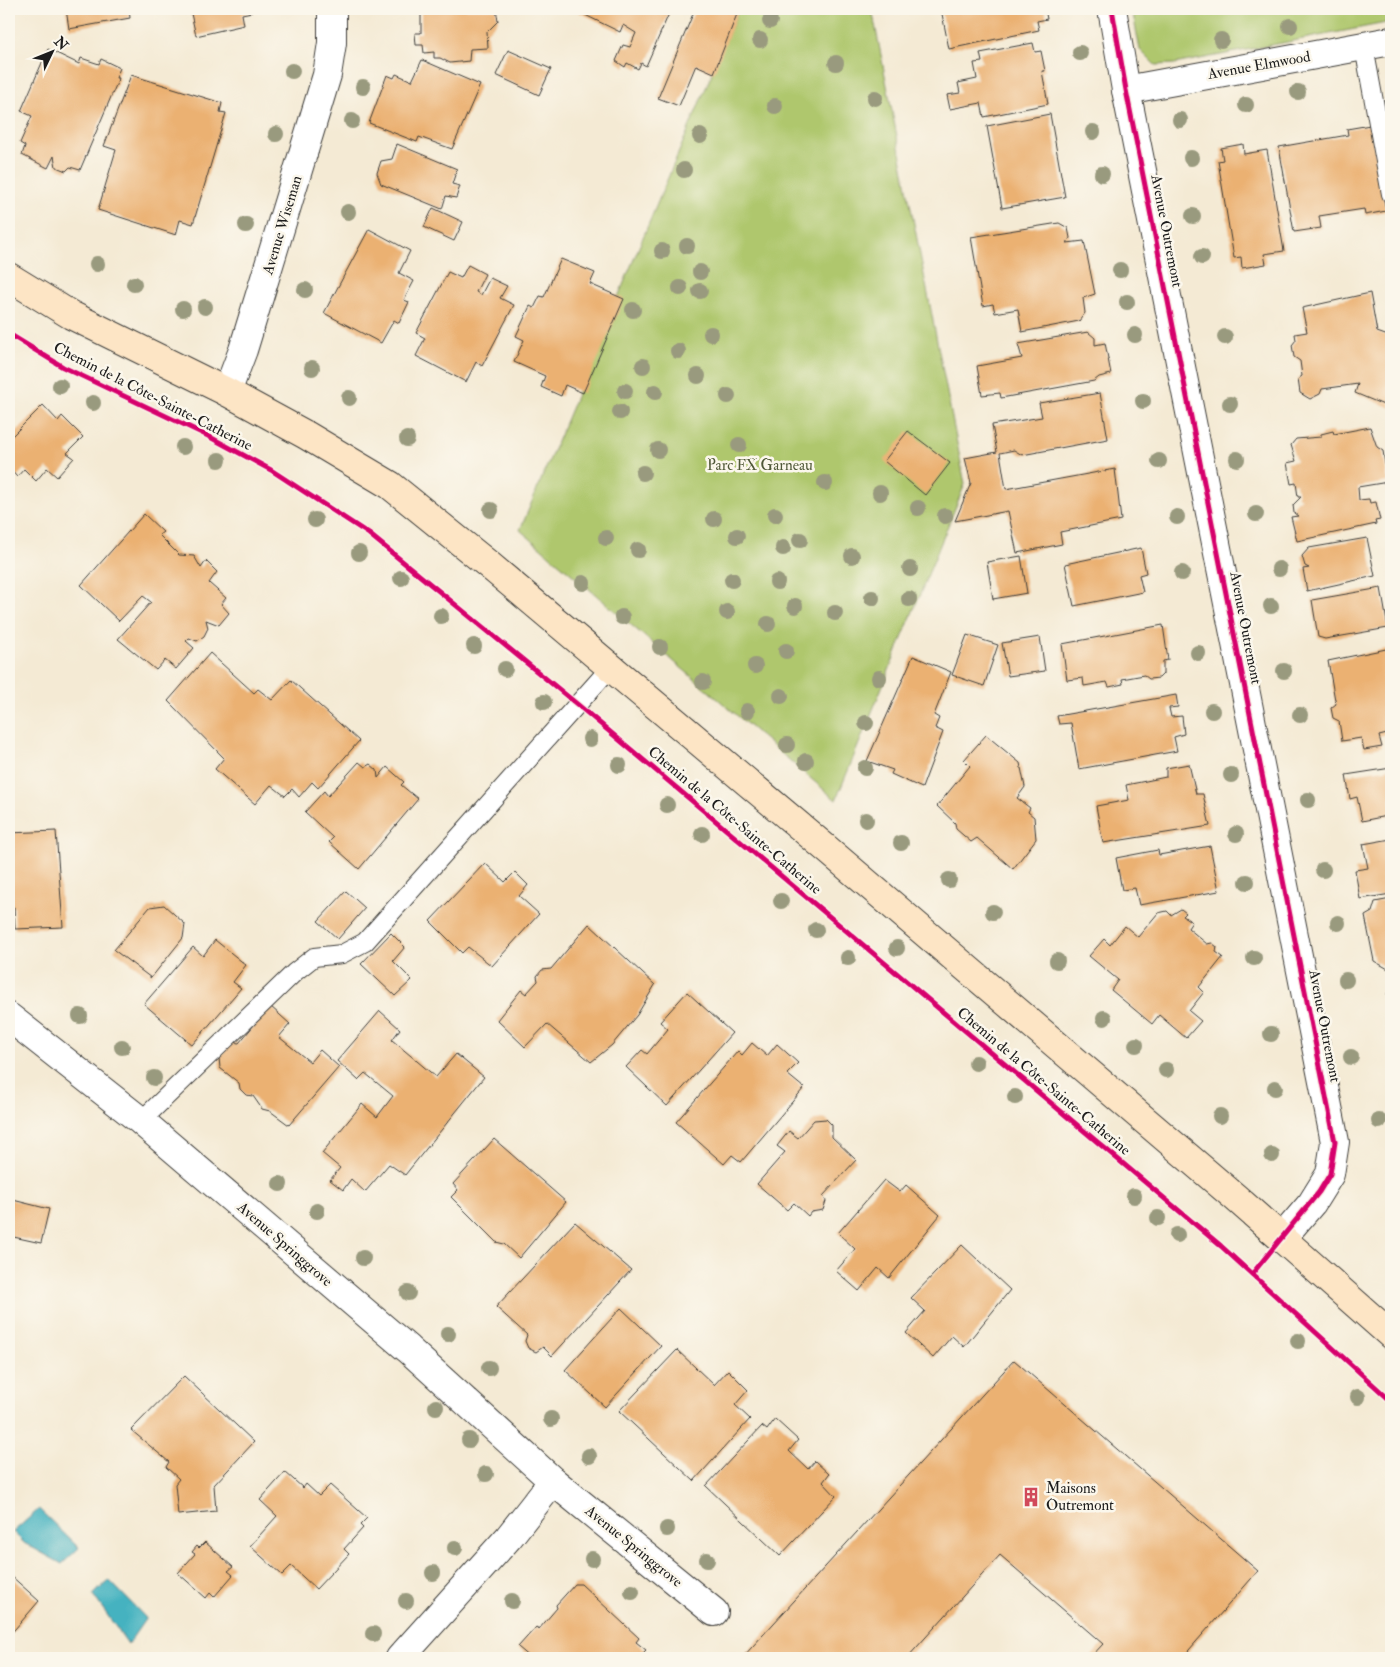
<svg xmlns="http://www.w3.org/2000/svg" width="1400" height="1667" viewBox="0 0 1400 1667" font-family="'IM FELL Double Pica',serif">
<rect width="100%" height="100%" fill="#fbf7ec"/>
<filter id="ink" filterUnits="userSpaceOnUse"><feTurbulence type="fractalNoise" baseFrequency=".02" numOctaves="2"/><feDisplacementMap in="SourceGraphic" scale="10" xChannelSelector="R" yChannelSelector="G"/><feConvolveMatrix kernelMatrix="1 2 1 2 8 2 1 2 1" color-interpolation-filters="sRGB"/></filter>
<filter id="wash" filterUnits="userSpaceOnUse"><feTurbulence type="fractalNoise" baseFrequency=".0096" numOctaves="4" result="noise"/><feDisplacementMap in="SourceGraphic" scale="20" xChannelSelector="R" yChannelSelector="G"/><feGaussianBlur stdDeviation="1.12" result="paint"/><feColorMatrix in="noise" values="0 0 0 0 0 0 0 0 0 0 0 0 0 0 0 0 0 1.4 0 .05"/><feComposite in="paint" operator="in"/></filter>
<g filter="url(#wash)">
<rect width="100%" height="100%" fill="#f4ead4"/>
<g fill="#afc76d" stroke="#667244">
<polygon points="739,9 872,9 965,484 836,800 520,530"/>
<polygon points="1132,9 1391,9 1391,22 1174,64 1155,65 1140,50"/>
</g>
<g fill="#44b2c0" stroke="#30676e">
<polygon points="39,1509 79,1548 62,1564 24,1543 13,1532"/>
<polygon points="109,1580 146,1618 128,1644 93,1595"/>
</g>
<g id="blocks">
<g fill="#ebb172">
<polygon points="66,9 129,9 130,18 69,29"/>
<polygon points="190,9 252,9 252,12 242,14 244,25 196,36"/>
<polygon points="415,9 496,9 498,21 487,32 488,48 470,49 469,61 450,63 440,58 434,58 434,52 424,53 423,45 416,45 415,33 421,33 421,10 415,11"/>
<polygon points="580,9 671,9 646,66 641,63 638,69 627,63 625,67 616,61 623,45 630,47 636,33 623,25 620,32 579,12"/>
<polygon points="695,9 739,9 714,73 696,65 679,106 658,98"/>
<polygon points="941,9 1045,9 1047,19 1037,21 1039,30 949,49"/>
<polygon points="1033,43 1035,52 1041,51 1045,71 1042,71 1048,104 984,117 981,103 950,109 947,95 960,93 958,83 977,79 974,63 982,62 980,53"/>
<polygon points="48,49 79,64 81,58 99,64 101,59 120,68 116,78 119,78 80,170 70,167 66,171 56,167 54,156 48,168 22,155 25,146 20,143 32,116 21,111"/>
<polygon points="508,50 551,69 539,95 496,75"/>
<polygon points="422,60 480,85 452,149 419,137 417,142 369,123 387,75 394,78 396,74 412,81"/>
<polygon points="131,75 222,103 220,112 226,113 193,224 180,220 176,235 98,210 116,150 104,146"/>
<polygon points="1050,114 1065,197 1002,208 987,126"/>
<polygon points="1370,125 1386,211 1365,215 1364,209 1319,216 1321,228 1294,232 1279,147 1348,135 1347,129"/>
<polygon points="397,144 457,169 452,184 460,186 456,198 446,196 442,209 381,184 377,173 381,161 392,159"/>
<polygon points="1243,144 1244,154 1267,150 1284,251 1264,254 1266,264 1242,268 1241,257 1234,258 1218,161 1223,160 1221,148"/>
<polygon points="433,208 463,222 454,241 424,227"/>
<polygon points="1059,223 1068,228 1070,238 1067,243 1084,241 1095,294 1083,298 1085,313 1079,321 1022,332 1018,309 995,313 993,304 983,306 971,237"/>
<polygon points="369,229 410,251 399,273 414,281 404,300 409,302 399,323 394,320 381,343 324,313"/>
<polygon points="561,259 595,273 590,284 624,299 583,393 565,385 561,396 541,387 545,376 514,362 524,340 516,336 530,306 534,308 540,296 544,297"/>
<polygon points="468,265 485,274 476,292 481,295 490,278 507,286 500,298 514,305 482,366 476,362 466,382 416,356 425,338 416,333 448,272 461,278"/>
<polygon points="1370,293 1377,332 1391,337 1391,408 1355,393 1358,384 1322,389 1320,394 1310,399 1300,393 1298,379 1302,376 1300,361 1294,357 1292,345 1296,340 1295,334 1307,332 1302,308"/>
<polygon points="1088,332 1095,338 1095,345 1105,343 1111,374 1099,377 1094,381 1001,398 1000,393 982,395 977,366 1022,358 1018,344"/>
<polygon points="1100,393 1108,439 1022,455 1014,450 1000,453 1006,489 1115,469 1121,520 1060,532 1062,544 1017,553 1008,511 955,521 971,483 965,458 997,452 992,425 1042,417 1039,403"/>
<polygon points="43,405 58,421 62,416 83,437 67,453 74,458 57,477 47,468 36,481 24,469 17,477 9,468 9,439"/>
<polygon points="1370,427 1377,447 1383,451 1388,482 1358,487 1359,500 1369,499 1370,503 1376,502 1380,520 1375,521 1376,524 1297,541 1291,517 1298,516 1294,513 1293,505 1301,497 1298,497 1296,483 1291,484 1287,463 1296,461 1291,445 1296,439 1321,437 1321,434 1333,431 1334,434"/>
<polygon points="908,431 950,463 925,495 884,461"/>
<polygon points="144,514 163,532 159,535 179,555 194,556 201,568 206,561 217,572 209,583 226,598 221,604 229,613 219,625 206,620 208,628 204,636 197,641 189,638 186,641 194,648 176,669 165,660 156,670 118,639 151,602 143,596 119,621 81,585"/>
<polygon points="1367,538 1375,576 1307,591 1303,569 1309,568 1305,566 1302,556 1309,548"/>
<polygon points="1141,548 1146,573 1139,575 1143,592 1074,606 1065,564"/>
<polygon points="1021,556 1027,593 993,599 987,562"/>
<polygon points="1381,588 1388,628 1325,639 1318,637 1312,600"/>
<polygon points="1163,625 1168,660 1163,661 1163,674 1159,678 1149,679 1144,675 1122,679 1123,684 1109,687 1107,682 1084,686 1083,678 1067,680 1062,644"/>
<polygon points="967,635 998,645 984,686 952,675"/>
<polygon points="1040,637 1045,671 1008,676 1002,643"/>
<polygon points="1391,648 1391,733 1379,736 1382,747 1364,750 1361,738 1342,741 1339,721 1333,718 1331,708 1336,704 1335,700 1328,661"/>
<polygon points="210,653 254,693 258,689 272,700 291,680 359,741 318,788 312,782 299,797 292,789 285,796 271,785 255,804 215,769 224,758 168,701"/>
<polygon points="913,656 951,672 934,715 939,718 935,728 943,732 922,788 891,774 893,770 867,761"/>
<polygon points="1176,695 1178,707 1169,708 1171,717 1182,716 1184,734 1174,737 1177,751 1079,769 1071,723 1059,724 1057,716"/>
<polygon points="986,735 1020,763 1025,787 1017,798 1030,808 1028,812 1034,817 1036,839 1013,869 977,838 971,842 956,829 955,823 937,806 970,766 964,760"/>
<polygon points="359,762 365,767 370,764 377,770 378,778 387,767 404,782 401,785 418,799 359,869 329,842 333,838 305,812 324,791 328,796"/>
<polygon points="1189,764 1196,794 1203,794 1210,826 1103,843 1096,806 1129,800 1126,785 1166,777 1166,768"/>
<polygon points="1391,768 1391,815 1362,821 1357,797 1350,799 1346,775"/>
<polygon points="56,831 63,927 15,929 14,907 9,907 9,833"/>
<polygon points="1391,839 1391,894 1360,899 1355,870 1368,868 1363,844"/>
<polygon points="1210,846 1219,891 1139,905 1135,888 1122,890 1116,858 1158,850 1159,855"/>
<polygon points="485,863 505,882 515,872 528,885 519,896 539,914 492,966 468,947 462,953 430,921"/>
<polygon points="346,891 365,908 338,939 318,921"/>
<polygon points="1391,899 1391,969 1390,970 1374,961 1365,916 1372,912 1375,902"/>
<polygon points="164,905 185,924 183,938 151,978 114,950 150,907"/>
<polygon points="1181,909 1186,913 1183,916 1192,922 1188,928 1207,944 1212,943 1217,947 1216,952 1223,957 1199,987 1204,992 1189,1011 1201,1021 1186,1038 1159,1015 1152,1024 1111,990 1118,980 1089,956 1104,939 1110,945 1125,926 1138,937 1158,913 1167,911 1171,915"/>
<polygon points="589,924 655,985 637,1015 612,1045 591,1062 547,1024 525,1047 497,1020 521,990 526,994 538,981 537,976 542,970 551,969"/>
<polygon points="391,933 405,947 393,961 412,980 395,996 361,964"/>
<polygon points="215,940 246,965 233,982 241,988 192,1045 144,1004 193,947 203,956"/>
<polygon points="687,992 732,1033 667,1106 626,1067 642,1050 647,1054 668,1029 660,1022"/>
<polygon points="1391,992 1391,1012 1387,993"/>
<polygon points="270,1006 290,1024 279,1037 310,1062 320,1050 339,1067 289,1125 270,1111 262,1109 253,1096 246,1095 240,1089 239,1083 220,1068 219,1058 232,1042 239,1043"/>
<polygon points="380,1011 400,1029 392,1040 436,1077 456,1054 484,1077 405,1175 389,1164 365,1192 351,1179 343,1190 330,1180 340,1168 322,1153 362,1104 377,1117 393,1096 365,1073 358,1080 337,1061"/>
<polygon points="752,1043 767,1056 777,1044 798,1063 787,1074 804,1088 741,1162 732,1155 724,1164 676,1122 738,1051 742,1055"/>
<polygon points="826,1119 832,1125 832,1137 856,1160 823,1196 826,1201 823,1210 811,1212 808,1216 794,1203 787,1210 757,1184 785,1152 777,1146 789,1131 798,1138 814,1120"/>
<polygon points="494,1139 566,1202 519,1258 504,1244 496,1242 451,1197 458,1190 453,1184"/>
<polygon points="884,1180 900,1192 906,1185 940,1215 889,1278 878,1268 859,1291 836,1271 855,1249 838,1233"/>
<polygon points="9,1199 49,1209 41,1243 9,1236"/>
<polygon points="575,1222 631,1270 552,1356 543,1347 536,1352 528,1348 525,1341 527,1335 496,1307"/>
<polygon points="962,1245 1010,1290 964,1347 952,1336 933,1358 906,1333 925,1311 911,1298"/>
<polygon points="621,1308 661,1346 605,1407 565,1370"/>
<polygon points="677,1350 714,1385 728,1370 748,1390 735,1405 750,1419 694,1481 619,1411"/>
<polygon points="1014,1360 1258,1571 1182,1658 1090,1658 1103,1644 1000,1555 907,1658 742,1658"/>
<polygon points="184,1376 254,1442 214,1485 216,1511 178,1515 175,1484 179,1479 166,1467 169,1462 131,1430"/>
<polygon points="775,1419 798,1440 789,1451 808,1469 815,1461 829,1474 823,1482 836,1496 780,1556 706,1486 762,1426 767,1430"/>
<polygon points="285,1472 303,1488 306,1484 319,1496 330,1485 367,1518 360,1525 363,1528 344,1549 349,1554 316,1589 291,1566 282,1575 250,1546 277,1516 260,1500"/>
<polygon points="205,1542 233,1567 228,1571 233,1575 214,1597 210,1593 206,1598 178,1573 195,1554 192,1552 197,1546 199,1548"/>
<polygon points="9,1574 39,1601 9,1636"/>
<polygon points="575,1584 581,1584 639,1638 636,1642 646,1650 638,1658 531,1658 518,1647 536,1627 539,1629 557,1608 556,1605"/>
</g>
</g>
</g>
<g filter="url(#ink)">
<use href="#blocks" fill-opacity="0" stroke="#3c3b38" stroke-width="1"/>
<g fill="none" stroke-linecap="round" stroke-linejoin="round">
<defs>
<g id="service">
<polyline points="1364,47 1391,194"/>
<polyline points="141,1121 295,972 314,957 342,954 365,942 610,668"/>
</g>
<g id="minor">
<polyline points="1112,9 1126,90 1335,1142 1330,1174 1312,1203 1282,1238"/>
<polyline points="1126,90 1391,41"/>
<polyline points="227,392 243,350 327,75 332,43 332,9"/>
<polyline points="9,1017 141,1121 408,1349 553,1481 714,1612"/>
<polyline points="400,1658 509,1537 553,1481"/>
</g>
<polyline id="secondary" points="9,277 71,315 227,392 306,435 390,485 489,565 828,850 1236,1198 1391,1335"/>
</defs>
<use href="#service" stroke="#3c3b38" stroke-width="20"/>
<use href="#minor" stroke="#3c3b38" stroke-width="30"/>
<use href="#secondary" stroke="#3c3b38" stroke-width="30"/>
<use href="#service" stroke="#fff" stroke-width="18"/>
<use href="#minor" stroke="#fff" stroke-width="28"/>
<use href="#secondary" stroke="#fde5c5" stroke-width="28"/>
<defs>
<g id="cycleway">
<polyline points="1112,9 1126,90 1335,1142 1330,1174 1319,1192 1252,1274"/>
<polyline points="9,334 63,367 208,436 271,470 369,534 578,705 1221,1246 1391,1401"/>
</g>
</defs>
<use href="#cycleway" stroke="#fbf7ec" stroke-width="8"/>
<use href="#cycleway" stroke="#d6006c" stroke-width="5"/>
</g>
<g fill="#999a7e">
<circle cx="770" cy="21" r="8"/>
<circle cx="1290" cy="26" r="8"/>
<circle cx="760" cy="40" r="8"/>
<circle cx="1221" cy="40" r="8"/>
<circle cx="1080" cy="53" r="8"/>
<circle cx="836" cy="63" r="8"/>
<circle cx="292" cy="71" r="8"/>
<circle cx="363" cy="87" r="8"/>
<circle cx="1298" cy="92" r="8"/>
<circle cx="875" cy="98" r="8"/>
<circle cx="1246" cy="105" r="8"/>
<circle cx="775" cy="106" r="8"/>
<circle cx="1180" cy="120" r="8"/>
<circle cx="352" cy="121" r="8"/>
<circle cx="1093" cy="132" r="8"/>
<circle cx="276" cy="134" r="8"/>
<circle cx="700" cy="136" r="8"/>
<circle cx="1191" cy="158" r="8"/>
<circle cx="684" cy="170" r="8"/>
<circle cx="1102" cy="174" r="8"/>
<circle cx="348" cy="212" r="8"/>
<circle cx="1193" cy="216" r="8"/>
<circle cx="246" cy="225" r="8"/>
<circle cx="687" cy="246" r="8"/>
<circle cx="662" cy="251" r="8"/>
<circle cx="1202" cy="257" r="8"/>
<circle cx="97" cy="264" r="8"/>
<circle cx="1120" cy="270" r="8"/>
<circle cx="700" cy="272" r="8"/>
<circle cx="134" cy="284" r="8"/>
<circle cx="680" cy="288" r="8"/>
<circle cx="305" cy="290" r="8"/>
<circle cx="700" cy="291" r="8"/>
<circle cx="1127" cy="302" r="8"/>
<circle cx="205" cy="307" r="8"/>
<circle cx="183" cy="309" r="8"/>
<circle cx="633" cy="310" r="8"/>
<circle cx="711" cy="334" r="8"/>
<circle cx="1135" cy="335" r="8"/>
<circle cx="1225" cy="337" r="8"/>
<circle cx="678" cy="351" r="8"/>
<circle cx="643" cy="366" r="8"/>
<circle cx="312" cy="368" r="8"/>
<circle cx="698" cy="376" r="8"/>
<circle cx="60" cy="386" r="8"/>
<circle cx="625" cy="391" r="8"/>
<circle cx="655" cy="392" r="8"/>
<circle cx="728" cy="396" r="8"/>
<circle cx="349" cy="398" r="8"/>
<circle cx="1143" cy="401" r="8"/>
<circle cx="93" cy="403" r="8"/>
<circle cx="1230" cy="404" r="8"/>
<circle cx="620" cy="412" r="8"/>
<circle cx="407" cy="439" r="8"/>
<circle cx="739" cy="445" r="8"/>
<circle cx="183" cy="447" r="8"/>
<circle cx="658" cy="450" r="8"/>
<circle cx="1237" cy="459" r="8"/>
<circle cx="219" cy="460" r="8"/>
<circle cx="1159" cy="461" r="8"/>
<circle cx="643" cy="473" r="8"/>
<circle cx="825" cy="483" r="8"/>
<circle cx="880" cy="493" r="8"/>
<circle cx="918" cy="508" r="8"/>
<circle cx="491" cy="510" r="8"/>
<circle cx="1256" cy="514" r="8"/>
<circle cx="775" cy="515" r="8"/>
<circle cx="945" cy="516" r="8"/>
<circle cx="1177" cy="517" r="8"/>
<circle cx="714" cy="519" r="8"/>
<circle cx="315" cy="520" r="8"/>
<circle cx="737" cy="536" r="8"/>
<circle cx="606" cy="538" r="8"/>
<circle cx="800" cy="540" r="8"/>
<circle cx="783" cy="548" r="8"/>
<circle cx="638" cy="550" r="8"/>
<circle cx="359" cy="553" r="8"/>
<circle cx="852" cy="556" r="8"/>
<circle cx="910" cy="569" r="8"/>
<circle cx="1279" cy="569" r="8"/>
<circle cx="1182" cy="573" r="8"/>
<circle cx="401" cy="578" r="8"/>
<circle cx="732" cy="580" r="8"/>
<circle cx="777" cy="582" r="8"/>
<circle cx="583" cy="583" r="8"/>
<circle cx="872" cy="598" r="8"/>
<circle cx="909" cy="599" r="8"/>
<circle cx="795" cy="606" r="8"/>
<circle cx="1271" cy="606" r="8"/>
<circle cx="727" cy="612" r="8"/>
<circle cx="835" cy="613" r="8"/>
<circle cx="441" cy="616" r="8"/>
<circle cx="622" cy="617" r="8"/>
<circle cx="768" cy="624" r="8"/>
<circle cx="474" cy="646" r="8"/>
<circle cx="660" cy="647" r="8"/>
<circle cx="786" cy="651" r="8"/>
<circle cx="1198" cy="653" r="8"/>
<circle cx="755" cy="666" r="8"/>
<circle cx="505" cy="669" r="8"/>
<circle cx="1284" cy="671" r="8"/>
<circle cx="879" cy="678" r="8"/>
<circle cx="703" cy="682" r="8"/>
<circle cx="781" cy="696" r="8"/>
<circle cx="544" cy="702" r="8"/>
<circle cx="747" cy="711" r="8"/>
<circle cx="1212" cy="711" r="8"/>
<circle cx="1300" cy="715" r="8"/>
<circle cx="866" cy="723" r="8"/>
<circle cx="590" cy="739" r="8"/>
<circle cx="787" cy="745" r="8"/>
<circle cx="806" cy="761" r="8"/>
<circle cx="619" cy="765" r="8"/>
<circle cx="865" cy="768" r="8"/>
<circle cx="1231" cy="775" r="8"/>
<circle cx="1308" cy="800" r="8"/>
<circle cx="667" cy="805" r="8"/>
<circle cx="866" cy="820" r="8"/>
<circle cx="702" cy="834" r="8"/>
<circle cx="1236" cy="834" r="8"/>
<circle cx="901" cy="843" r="8"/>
<circle cx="1323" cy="870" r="8"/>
<circle cx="949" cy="880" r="8"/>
<circle cx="1247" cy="882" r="8"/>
<circle cx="781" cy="901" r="8"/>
<circle cx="993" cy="912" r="8"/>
<circle cx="1338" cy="923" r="8"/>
<circle cx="816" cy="930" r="8"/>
<circle cx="897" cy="948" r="8"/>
<circle cx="848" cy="958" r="8"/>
<circle cx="1254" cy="958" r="8"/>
<circle cx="1057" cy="961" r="8"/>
<circle cx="1346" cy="980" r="8"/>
<circle cx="80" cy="1016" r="8"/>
<circle cx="1104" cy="1018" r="8"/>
<circle cx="1271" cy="1034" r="8"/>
<circle cx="1136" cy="1045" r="8"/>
<circle cx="122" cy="1047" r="8"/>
<circle cx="1351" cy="1057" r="8"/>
<circle cx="976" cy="1063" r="8"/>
<circle cx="1166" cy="1070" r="8"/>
<circle cx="154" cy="1078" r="8"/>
<circle cx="1275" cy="1088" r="8"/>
<circle cx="1015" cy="1097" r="8"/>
<circle cx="1220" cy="1116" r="8"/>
<circle cx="1379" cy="1121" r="8"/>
<circle cx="1272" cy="1155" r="8"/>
<circle cx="280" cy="1184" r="8"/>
<circle cx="1134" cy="1196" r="8"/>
<circle cx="317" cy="1211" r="8"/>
<circle cx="1158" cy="1218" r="8"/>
<circle cx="1177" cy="1235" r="8"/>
<circle cx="363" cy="1258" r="8"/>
<circle cx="408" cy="1293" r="8"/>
<circle cx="448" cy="1334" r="8"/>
<circle cx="1298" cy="1341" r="8"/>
<circle cx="489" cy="1368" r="8"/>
<circle cx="1358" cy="1397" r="8"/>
<circle cx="436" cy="1407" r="8"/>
<circle cx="551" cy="1419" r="8"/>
<circle cx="469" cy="1440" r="8"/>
<circle cx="589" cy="1456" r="8"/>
<circle cx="486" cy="1474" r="8"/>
<circle cx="667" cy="1529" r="8"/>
<circle cx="455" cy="1548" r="8"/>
<circle cx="592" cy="1559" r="8"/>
<circle cx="707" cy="1560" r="8"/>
<circle cx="433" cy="1573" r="8"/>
<circle cx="632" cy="1592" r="8"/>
<circle cx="406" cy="1601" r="8"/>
<circle cx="512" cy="1601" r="8"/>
<circle cx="373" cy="1634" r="8"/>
</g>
</g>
<defs>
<symbol id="building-bare" viewBox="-9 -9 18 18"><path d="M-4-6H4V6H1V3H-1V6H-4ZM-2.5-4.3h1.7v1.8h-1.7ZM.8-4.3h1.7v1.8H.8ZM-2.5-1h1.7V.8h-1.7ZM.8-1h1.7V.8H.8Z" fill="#d1495b" stroke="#fbf7ec" stroke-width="2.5" paint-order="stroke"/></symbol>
</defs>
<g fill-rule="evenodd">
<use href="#building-bare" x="1017" y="1483" width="28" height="28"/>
</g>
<g text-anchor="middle" stroke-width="5" stroke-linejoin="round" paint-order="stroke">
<g font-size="15" fill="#1c1c1c" stroke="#fbf7ec">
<text transform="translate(1259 65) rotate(-10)" y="5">Avenue Elmwood</text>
<text transform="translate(282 225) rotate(-73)" y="5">Avenue Wiseman</text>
<text transform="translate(1167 231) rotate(79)" y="5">Avenue Outremont</text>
<text transform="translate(153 396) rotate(27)" y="5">Chemin de la Côte-Sainte-Catherine</text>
<text transform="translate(1246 628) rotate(79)" y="5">Avenue Outremont</text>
<text transform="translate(735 820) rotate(40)" y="5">Chemin de la Côte-Sainte-Catherine</text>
<text transform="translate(1325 1026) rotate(79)" y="5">Avenue Outremont</text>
<text transform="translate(1044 1081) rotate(40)" y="5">Chemin de la Côte-Sainte-Catherine</text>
<text transform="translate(285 1244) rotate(41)" y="5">Avenue Springgrove</text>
<text transform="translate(634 1546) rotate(39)" y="5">Avenue Springgrove</text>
</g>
<g font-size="15" fill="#4f5838" stroke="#fbf7ec">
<text x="760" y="470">Parc FX Garneau</text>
</g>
<g font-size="15" fill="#1c1c1c" stroke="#fbf7ec" text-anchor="start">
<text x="1046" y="1493">Maisons<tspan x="1046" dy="17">Outremont</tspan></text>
</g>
</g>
<rect width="1400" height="1667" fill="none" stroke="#fbf7ec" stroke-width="30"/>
<g transform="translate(52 52) rotate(47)" stroke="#fbf7ec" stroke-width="4" paint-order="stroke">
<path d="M0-4L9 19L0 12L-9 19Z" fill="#1c1c1c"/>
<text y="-8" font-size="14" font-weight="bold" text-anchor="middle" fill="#1c1c1c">N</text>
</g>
</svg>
